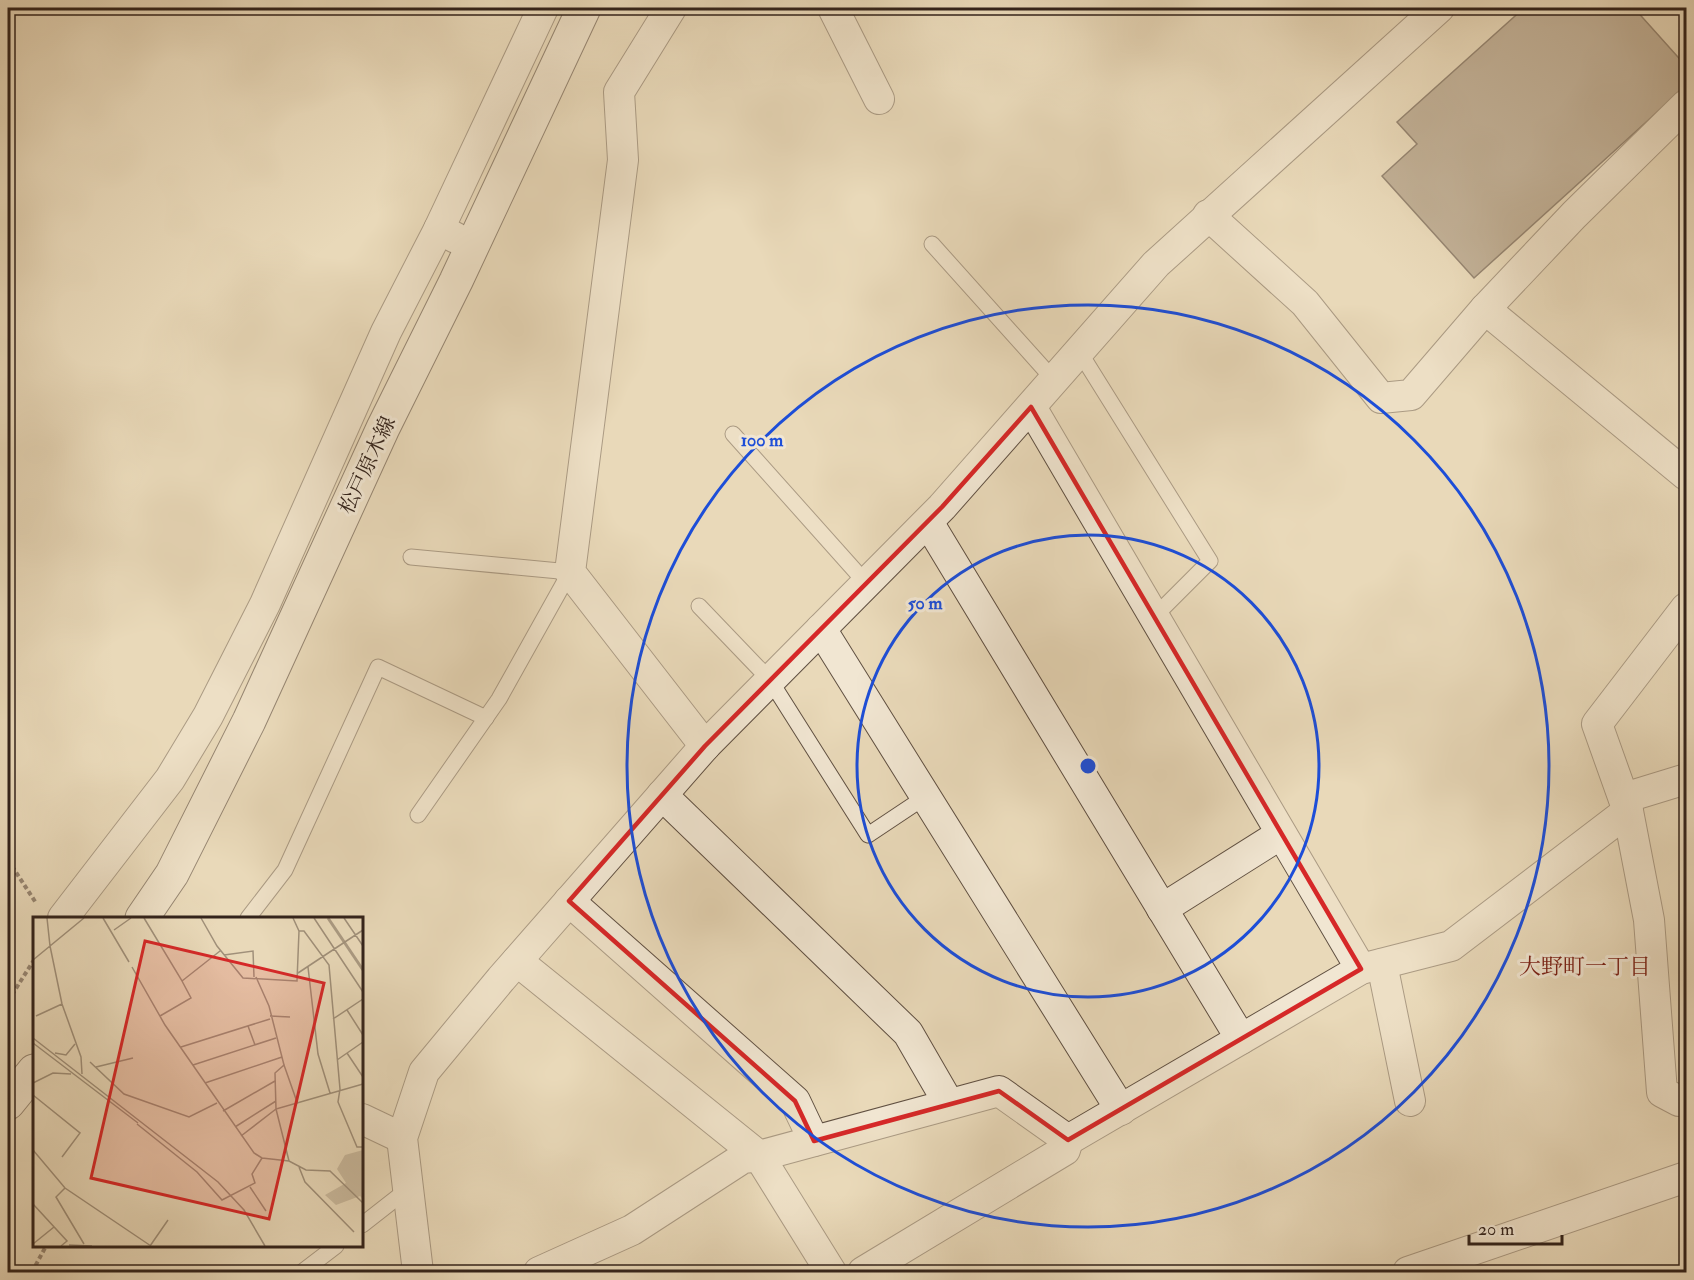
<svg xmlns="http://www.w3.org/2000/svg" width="1694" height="1280" viewBox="0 0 1694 1280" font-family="'IM FELL Double Pica','Noto Serif JP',serif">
<rect width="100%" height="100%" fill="#e9d9b9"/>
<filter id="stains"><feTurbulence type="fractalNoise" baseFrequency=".00333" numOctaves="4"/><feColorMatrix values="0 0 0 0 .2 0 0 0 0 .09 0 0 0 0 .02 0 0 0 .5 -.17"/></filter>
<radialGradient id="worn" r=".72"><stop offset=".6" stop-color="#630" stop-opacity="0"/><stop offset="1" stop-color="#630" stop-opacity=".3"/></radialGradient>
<polygon fill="#92826d" stroke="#33231b" stroke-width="1.5" points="1524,8 1634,8 1686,66 1686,86 1474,278 1382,176 1417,144 1397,122"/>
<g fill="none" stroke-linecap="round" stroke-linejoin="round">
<defs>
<g id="service">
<polyline points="932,244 1054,380"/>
<polyline points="1079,351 1210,561 1154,617"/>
<polyline points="733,434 866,583"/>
<polyline points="411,557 570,572 499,699 418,815"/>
<polyline points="699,606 770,680 868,835 925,797"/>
<polyline points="248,918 285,870 378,667 486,718"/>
<polyline points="362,1225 408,1189"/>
<polyline points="302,1272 336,1246"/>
</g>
<g id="minor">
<polyline points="671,8 619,92 623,160 570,572 705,746"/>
<polyline points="833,8 879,99"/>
<polyline points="1686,105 1574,215 1485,309 1686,475"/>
<polyline points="1208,215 1305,303 1381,398 1411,395 1485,309"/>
<polyline points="456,238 439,229 543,8"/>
<polyline points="1031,407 1361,969"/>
<polyline points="928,522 1241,1039"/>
<polyline points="1686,608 1597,724 1628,811 1649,920 1662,1092 1679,1101 1686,1099"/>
<polyline points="821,629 1121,1110"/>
<polyline points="662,795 908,1033 949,1104"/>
<polyline points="1624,798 1686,779"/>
<polyline points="569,901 795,1101 814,1141"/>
<polyline points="1162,909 1281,834"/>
<polyline points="63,918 170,779 208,716 265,604 386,332 439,229"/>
<polyline points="517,961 759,1156 999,1091 1068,1140 1361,969 1451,946 1628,811"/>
<polyline points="1382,964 1410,1101"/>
<polyline points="362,1119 402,1138"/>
<polyline points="418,1272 402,1138 424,1072 501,979 705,746 942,507 1156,264 1439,8"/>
<polyline points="539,1272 632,1230 743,1158 759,1156 831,1272"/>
<polyline points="863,1272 1065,1150 1068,1140"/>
<polyline points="1408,1272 1686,1177"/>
</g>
<g id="secondary">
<polyline points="142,918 172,874 249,721 383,428 456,281 584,8"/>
<polyline points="8,1103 34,1071"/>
</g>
</defs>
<use href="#service" stroke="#605042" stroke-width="17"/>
<use href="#minor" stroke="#605042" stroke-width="32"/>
<use href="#secondary" stroke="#33231b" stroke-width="35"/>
<g stroke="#33231b" stroke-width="4" stroke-dasharray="4.5 3" stroke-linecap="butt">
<polyline points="8,860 36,903"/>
<polyline points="8,1001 34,960"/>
<polyline points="32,1272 46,1246"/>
</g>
<use href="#service" stroke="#f1e6d2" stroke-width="15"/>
<use href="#minor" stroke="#f1e6d2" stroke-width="30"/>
<use href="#secondary" stroke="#f1e6d2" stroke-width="33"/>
</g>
<path d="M0 0H1694V1280H0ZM1031,407L1361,969L1068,1140L999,1091L814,1141L795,1101L569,901L705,746L942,507Z" fill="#e9d9b9" fill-opacity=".55" fill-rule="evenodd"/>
<path fill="none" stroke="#d62828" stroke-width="4.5" stroke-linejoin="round" d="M1031,407L1361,969L1068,1140L999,1091L814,1141L795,1101L569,901L705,746L942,507Z"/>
<g fill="none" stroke="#1d4ed8" stroke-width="3">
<circle cx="1088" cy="766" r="231"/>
<circle cx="1088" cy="766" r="461"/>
</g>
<g text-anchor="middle" stroke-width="6" stroke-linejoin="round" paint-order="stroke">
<g font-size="21" fill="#33231b" stroke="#f1e6d2">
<text transform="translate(367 465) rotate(-65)" y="7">松戸原木線</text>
</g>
<g font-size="22" fill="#7a1f14" stroke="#f1e6d2">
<text x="1585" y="974">大野町一丁目</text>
</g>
</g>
<g transform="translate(33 917)">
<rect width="330" height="330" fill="#e9d9b9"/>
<path d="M330,233V282L327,279L303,288L292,278L313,266L304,252L312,238Z" fill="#caba9e"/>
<path fill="none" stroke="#ab9b83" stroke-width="3" d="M295,1L330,53"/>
<path fill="none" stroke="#a0907a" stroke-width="1.5" d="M70,1L96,45M111,1L149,64L187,34M168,1L184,29L210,61L264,64L266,14M260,1L266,14H271L296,48L307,172L305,185L324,230H330M281,1L330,75M311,1L330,29M81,13L98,1M191,38L220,34L221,60M0,43L17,29L14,1M99,50L132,108L221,236L229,241L256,244L273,253L297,254L330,286M275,50L285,137L297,176M265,56L330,13M314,93L330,118M3,99L29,87M127,99L158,81L149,64M237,99L257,100M300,102L330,82M215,109L222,128M0,121L185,265L211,293L232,329M0,126L105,206M148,130L237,102M22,136L33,138L42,127M314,136L330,160M304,143L330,125M57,145L91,177L156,200L184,186M160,148L243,121M251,148L264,185M63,150L100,141M49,157L48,140L29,87L17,29L51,1M0,166L20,156L38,157M172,166L249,140M0,178L47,216L29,240M190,194L242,164M104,207L164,255L189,283L222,266L219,257L229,241M202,210L243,184M208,219L243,192L242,156L251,148L236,89L223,60M0,233L32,271L118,329M256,244L243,192L330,167M266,250L272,265L321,315M217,270L233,294M32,271L23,280L51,327M0,287L34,324L28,329M0,327L21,310M36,328L59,329M117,329L135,303"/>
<path fill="#d62828" fill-opacity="0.15" stroke="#d62828" stroke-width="3" d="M112,24L291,66L236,302L58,261Z"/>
<rect width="330" height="330" fill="none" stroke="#33231b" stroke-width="3"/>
</g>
<circle cx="1088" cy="766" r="9" fill="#1d4ed8" stroke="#f1e6d2" stroke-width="3"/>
<g font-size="18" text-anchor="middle" font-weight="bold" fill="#1d4ed8" stroke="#f1e6d2" stroke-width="6" stroke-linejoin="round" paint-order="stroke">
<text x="762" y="446">100 m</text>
<text x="925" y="609">50 m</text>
</g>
<rect width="1694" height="1280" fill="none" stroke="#e9d9b9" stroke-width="30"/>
<rect x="9" y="9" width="1676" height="1262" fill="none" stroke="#33231b" stroke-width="3"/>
<rect x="15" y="15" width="1664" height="1250" fill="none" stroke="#33231b" stroke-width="1.5"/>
<path d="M1469 1235v9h93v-9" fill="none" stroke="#33231b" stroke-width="3"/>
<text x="1478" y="1235" font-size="18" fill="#33231b" stroke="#f1e6d2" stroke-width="4.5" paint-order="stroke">20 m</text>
<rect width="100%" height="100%" filter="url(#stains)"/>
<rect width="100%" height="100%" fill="url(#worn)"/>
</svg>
